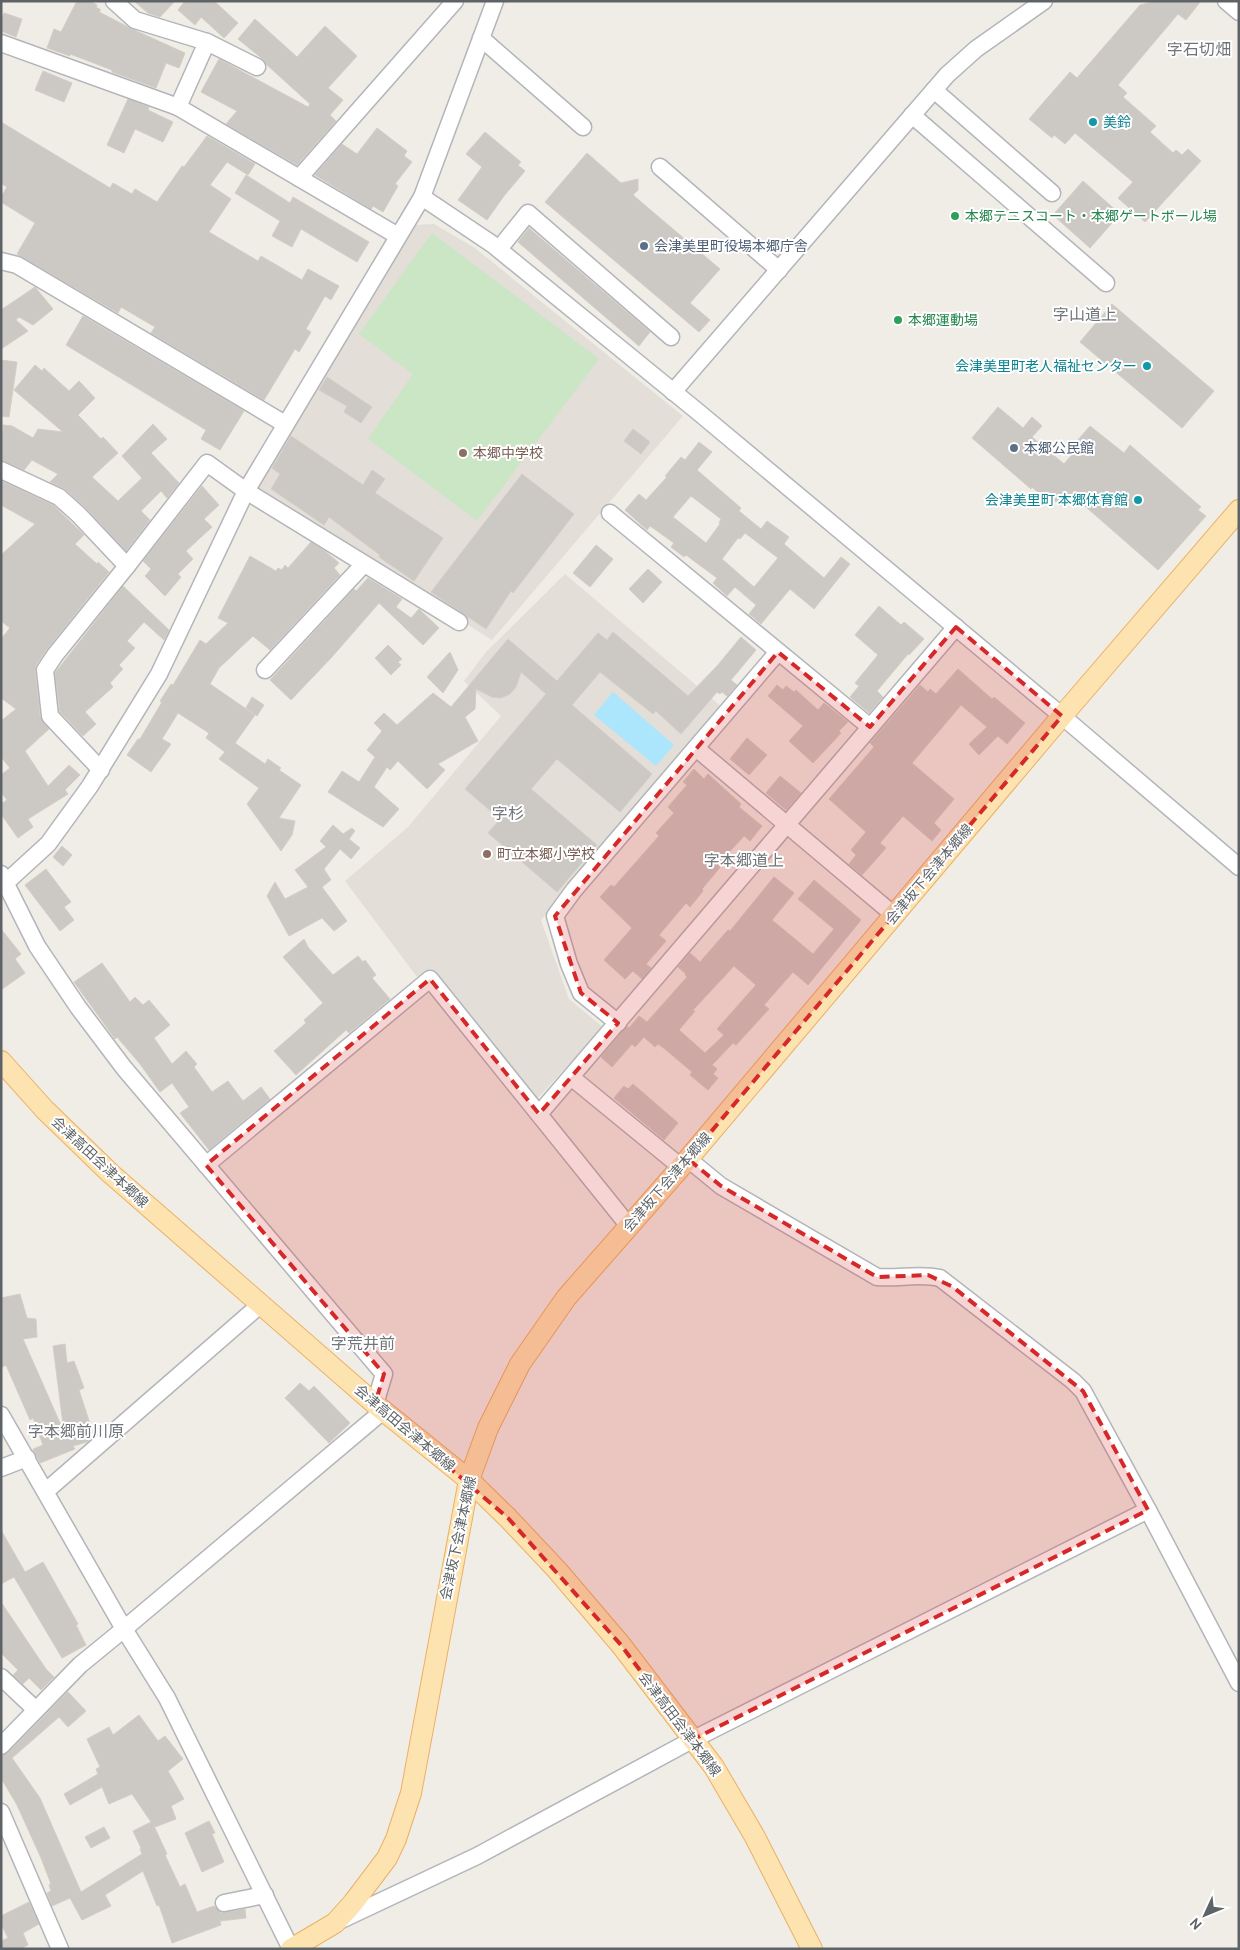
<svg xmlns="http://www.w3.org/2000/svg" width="1240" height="1950" viewBox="0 0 1240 1950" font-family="Cabin,'Noto Sans JP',sans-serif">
<rect width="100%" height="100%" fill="#f0ede7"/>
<g fill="#e3ded8">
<polygon points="434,224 475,248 683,416 492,640 252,489 416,225"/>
<polygon points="565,574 723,708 541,920 569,999 603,1027 536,1100 480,1034 430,969 417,977 345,881 408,827 501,716 464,681 486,652"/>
</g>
<polygon fill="#cae6c5" points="432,233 599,359 477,521 368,439 413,374 359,334"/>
<polygon fill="#abe6fc" points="613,692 674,745 656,766 594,715"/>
<g fill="#ccc8c4" stroke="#d5cdc6" fill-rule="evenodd">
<polygon points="77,1 90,1 97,5 96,7 101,10 99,12 132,29 185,53 179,68 166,63 156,88 112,72 112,70 70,54 70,56 47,48 54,29 61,32"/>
<polygon points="134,1 175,1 160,17 148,13"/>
<polygon points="185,1 214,1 238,23 224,38 201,17 195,25 178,10"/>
<polygon points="1156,1 1201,1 1186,20 1178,14 1118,85 1127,93 1123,97 1156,126 1150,132 1173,153 1176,150 1182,155 1188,149 1201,161 1145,222 1118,198 1133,182 1075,133 1065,144 1054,135 1052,138 1029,119 1070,72 1077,78 1140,5"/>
<polygon points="4,13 22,19 16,37 1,31 1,20"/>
<polygon points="255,19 297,57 325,26 357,56 328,88 343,100 330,115 336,121 297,165 226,124 237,111 201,92 219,59 308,107 310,104 266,64 265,61 238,39"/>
<polygon points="43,71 72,83 64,102 35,90"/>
<polygon points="128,99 149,107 148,110 173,122 163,142 135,129 124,153 107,145"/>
<polygon points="1,122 110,188 113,183 132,194 135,189 157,202 182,166 184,167 207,136 255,164 248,175 227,162 210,185 231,199 209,232 258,261 261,256 302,280 308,269 339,286 331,300 325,296 306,329 311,332 299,352 295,349 264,400 151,333 155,327 121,307 118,313 17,254 35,223 1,202 1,197 7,187 1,183"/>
<polygon points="377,128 407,151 404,156 412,162 395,184 398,186 383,212 373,206 371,209 315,175 342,144 357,154"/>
<polygon points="485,132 521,162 518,165 525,171 504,196 487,220 458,200 482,167 466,154"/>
<polygon points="587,153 621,183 638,179 638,190 633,195 720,269 690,303 710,320 699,332 545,202"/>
<polygon points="246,175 290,203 293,197 369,242 357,262 301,229 292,247 272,236 280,221 235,193"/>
<polygon points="1083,181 1120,214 1090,248 1053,215"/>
<polygon points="529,228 650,332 639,346 518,242"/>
<polygon points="35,287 53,309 33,325 19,317 16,320 28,331 1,349 1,310"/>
<polygon points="1112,304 1214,391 1182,428 1080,342"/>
<polygon points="83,316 244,411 220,450 201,439 206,430 66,345"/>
<polygon points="1,360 17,362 9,417 1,416"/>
<polygon points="35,365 42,371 44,368 69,391 79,381 95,398 78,415 101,439 103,437 118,453 92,477 118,501 142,478 122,456 153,424 167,439 151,453 179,483 167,498 161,491 141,511 150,520 126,551 86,508 65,489 50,482 58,474 32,460 24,470 1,460 1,432 3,432 3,425 12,426 33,438 38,429 63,432 14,390"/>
<polygon points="327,377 372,407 361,423 344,412 347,406 319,390"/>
<polygon points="998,407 1023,428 1032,417 1042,426 1032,437 1064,464 1081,444 1077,441 1090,426 1124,453 1130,445 1201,507 1198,510 1206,516 1158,570 1071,494 1061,506 1051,498 1048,501 1032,487 1031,489 972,438"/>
<polygon points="633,429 650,442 641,454 624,441"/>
<polygon points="291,436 363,485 372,470 385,479 375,493 443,538 414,581 379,557 380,555 329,517 324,525 271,489 280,474 272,468"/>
<path d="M699,442L712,452L697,470L741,508L739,511L761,529L767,521L789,537L784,544L824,578L841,557L850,564L814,609L790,589L761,624L749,614L756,605L735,587L727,596L713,583L717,578L686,555L684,557L671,547L674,543L650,526L647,530L625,510L639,494L646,500L667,477L665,476L681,457L685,460ZM691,496L721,519L719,523L720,524L706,543L673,517ZM745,533L778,558L754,587L722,559L738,538L740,539Z"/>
<polygon points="522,474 574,514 513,593 511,591 486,629 431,592"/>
<polygon points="1,481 53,505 84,535 75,544 97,564 98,562 109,572 47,649 36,665 35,671 40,717 49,729 25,751 48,786 69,765 80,775 65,790 68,794 28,819 33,827 18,838 1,814 1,804 7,800 1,792 1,775 10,768 1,757 1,721 16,709 1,698 1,639 10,628 1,621 1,555 35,524 1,505"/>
<polygon points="202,486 219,505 204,519 212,527 186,551 193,559 178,574 181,577 165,596 145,576 151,569 143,561"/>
<polygon points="311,542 326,552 339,563 334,568 340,575 270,650 253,636 219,668 210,684 255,715 235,743 265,764 268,759 281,768 279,770 301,785 279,818 295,821 292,835 281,851 247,804 259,788 219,759 225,752 206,738 209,733 178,713 162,739 171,744 151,772 127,755 138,739 140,739 162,702 160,701 171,684 173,685 200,640 206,644 228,623 218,618 250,556 276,571 278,568 282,570 285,565 288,568"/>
<polygon points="596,545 613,559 590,587 573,573"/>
<polygon points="648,569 662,582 643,603 629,589"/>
<polygon points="368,578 402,599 396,607 411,618 419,609 439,628 423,645 379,603 331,658 291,700 270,680 354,589 356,591"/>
<polygon points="123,586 169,630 164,640 144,622 127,641 135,648 119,665 123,669 110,683 113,687 85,712 96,724 83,736 60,712 55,673"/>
<polygon points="879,606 901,625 904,622 924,639 909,655 908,654 877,691 883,697 869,713 850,697 859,686 855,683 878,655 855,635"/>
<polygon points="613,632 688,696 717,666 741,637 756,650 731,680 737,685 727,696 722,692 720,694 717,692 681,734 656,711 653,714 600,672 572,705 652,774 620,812 557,759 531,789 597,845 557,892 488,833 500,819 465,789 546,694 521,672 516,687 510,694 501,698 492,697 476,689 475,709 465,717 478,741 438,764 445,770 427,789 398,761 390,770 387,767 374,787 399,809 383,827 328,792 342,771 359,782 375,757 367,750 382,731 374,723 384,713 397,725 433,693 451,707 508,639 557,681 598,633 607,640"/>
<polygon points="388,645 402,659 398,662 401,665 391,675 375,658"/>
<polygon points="450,652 458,670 443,693 427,677"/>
<polygon points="958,669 992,699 994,697 1025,723 1007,744 998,736 979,755 969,744 987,727 961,705 912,763 954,799 934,823 941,830 932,841 903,816 880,843 886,848 862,875 849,864 856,855 851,850 866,832 829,799 874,747 870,743 920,685 928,692 930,689 936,694"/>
<polygon points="777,685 783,690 786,686 794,692 796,690 818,710 824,703 848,722 839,731 841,733 813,763 789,741 803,726 768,696"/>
<polygon points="252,697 264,705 257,716 246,708"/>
<polygon points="747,738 767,755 749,775 730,759"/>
<polygon points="694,769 704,779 708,774 741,804 739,807 762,826 750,841 744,836 719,863 722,865 702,889 703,891 690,907 686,903 659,935 666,941 646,964 651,968 642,979 633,971 625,979 604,960 632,928 600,897 611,885 614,887 659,836 656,833 674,813 668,807 687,785 683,782"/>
<polygon points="780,776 801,793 786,810 766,793"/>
<polygon points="333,825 343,834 352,828 355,831 349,839 360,848 351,859 340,849 324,869 331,880 322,887 347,921 334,931 322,918 289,936 267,896 275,882 285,899 308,887 295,870 326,847 320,841"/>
<polygon points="62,846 72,855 63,866 53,857"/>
<polygon points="46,869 71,902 64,907 74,920 60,931 25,885"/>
<path d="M774,877L794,893L772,920L813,954L834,929L798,899L814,880L861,920L808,985L793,972L764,1005L769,1009L736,1045L733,1043L712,1065L717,1069L713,1074L718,1078L708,1090L690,1075L692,1072L665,1049L658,1044L655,1047L644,1037L635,1047L632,1044L612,1067L601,1057L627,1026L629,1028L639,1016L647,1022L687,977L685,975L686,974L678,967L690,953L700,962L728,930L730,931ZM734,966L756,985L717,1029L724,1035L705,1053L679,1030L695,1011L693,1010Z"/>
<polygon points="1,929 21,954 15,959 25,973 1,990"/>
<polygon points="304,939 308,947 333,975 358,956 363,962 365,960 376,975 372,978 390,999 349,1033 346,1030 296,1075 274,1051 306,1023 304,1020 323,1003 283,957"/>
<polygon points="102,963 130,1002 135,997 143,1005 149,1000 170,1025 154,1038 172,1064 186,1051 197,1064 194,1067 212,1092 228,1081 243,1101 261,1087 270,1099 209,1150 180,1113 189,1107 172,1083 160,1092 140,1064 117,1037 115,1039 74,982"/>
<polygon points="633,1084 678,1123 664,1140 614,1098 624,1086 628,1089"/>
<polygon points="20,1294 27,1318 36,1319 37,1337 23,1339 64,1432 53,1346 65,1344 67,1363 74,1361 84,1388 79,1390 94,1436 87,1442 73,1446 75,1449 40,1463 33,1449 43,1445 33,1418 30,1420 6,1365 1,1368 1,1298"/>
<polygon points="300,1383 309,1391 314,1386 350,1423 329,1443 285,1398"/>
<polygon points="1,1530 25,1572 43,1562 78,1624 76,1625 86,1645 62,1658 14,1577 1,1584"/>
<polygon points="1,1602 46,1669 54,1677 41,1690 29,1678 23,1684 13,1675 18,1670 1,1653"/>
<polygon points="68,1692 86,1711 68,1727 59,1717 12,1758 40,1798 81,1892 142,1854 140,1849 141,1848 133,1831 151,1822 132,1794 109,1804 102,1787 70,1805 64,1794 98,1774 96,1769 100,1767 87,1739 109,1727 113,1735 139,1715 158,1741 165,1736 183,1759 168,1771 184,1799 171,1806 176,1819 155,1827 153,1824 167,1854 165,1855 180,1887 185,1884 197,1912 214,1906 221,1913 245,1909 246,1918 220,1921 221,1925 172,1943 159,1905 157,1906 143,1871 105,1895 111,1906 82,1920 70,1898 52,1906 47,1893 51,1891 49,1885 51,1884 41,1858 17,1805 1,1778 1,1756 8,1753"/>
<polygon points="209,1821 215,1833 212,1834 224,1862 202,1872 185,1833"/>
<polygon points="104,1827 110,1838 91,1848 85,1837"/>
<polygon points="29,1902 39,1924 23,1933 28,1945 20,1949 1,1949 1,1941 8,1938 1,1924 1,1916"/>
</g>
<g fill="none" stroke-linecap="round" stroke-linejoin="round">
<defs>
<g id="minor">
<polyline points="114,1 135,20 207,42 178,107 398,236"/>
<polyline points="1226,1 1239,12"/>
<polyline points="481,38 583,127"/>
<polyline points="207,42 257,67"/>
<polyline points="1,43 178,107"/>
<polyline points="934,90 1052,193"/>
<polyline points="912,115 1106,283"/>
<polyline points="660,167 779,270"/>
<polyline points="299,178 455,1"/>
<polyline points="422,197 492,244 697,411 1062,716 1239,867"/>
<polyline points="499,249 528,213 671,337"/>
<polyline points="1,261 17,265 44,281 285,424"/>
<polyline points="673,392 947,75 976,49 1044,1"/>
<polyline points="1,470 59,497 79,515 127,566"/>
<polyline points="610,513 870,727"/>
<polyline points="265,670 364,564"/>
<polyline points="696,748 894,915"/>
<polyline points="101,770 50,716 45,670 55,655 127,566 207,463 246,491 459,622"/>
<polyline points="1,874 37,946 78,1007 124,1068 384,1374 375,1404"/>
<polyline points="1,887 48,844 90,786 159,674 246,491 422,197 495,1"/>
<polyline points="618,1023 581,993 569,964 555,916 574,890 778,652"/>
<polyline points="571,1077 681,1167"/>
<polyline points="539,1114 956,627"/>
<path d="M688,1159L721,1186L877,1277C898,1279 919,1273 940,1278L1073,1381L1083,1391L1148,1510L1239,1683"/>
<polyline points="206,1165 430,979 628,1225"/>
<polyline points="1,1415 124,1629 167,1698 291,1949"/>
<polyline points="1,1468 27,1458"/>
<polyline points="46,1491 261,1304"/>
<polyline points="1,1677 35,1709"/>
<polyline points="1,1746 80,1665 124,1629 383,1411"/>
<polyline points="1,1812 60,1949"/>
<polyline points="224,1903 265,1895"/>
<polyline points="339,1921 477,1856 692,1740 1148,1510"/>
</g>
<g id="major">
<polyline points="1,1061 45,1110 110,1173 375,1404 469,1480 508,1518 557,1570 621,1645 714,1767 755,1837 812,1949"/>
<polyline points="291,1949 335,1923 353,1903 387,1858 396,1839 411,1793 469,1480 488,1428 520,1364 566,1298 688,1159 1062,716 1239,510"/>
</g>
</defs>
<use href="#minor" stroke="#b2b5b9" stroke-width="19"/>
<use href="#major" stroke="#ecb064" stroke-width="22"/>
<use href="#minor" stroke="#fff" stroke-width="16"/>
<use href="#major" stroke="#fce3b0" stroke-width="20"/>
</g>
<path fill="#d62828" fill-opacity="0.2" stroke="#d62828" stroke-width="4" stroke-dasharray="10 6" stroke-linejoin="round" d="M956,627L1062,716L688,1159L721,1186L877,1277L928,1275L953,1287L1083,1391L1148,1510L692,1740L621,1645L508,1518L375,1404L384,1374L206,1165L430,979L539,1114L618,1023L581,993L555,916L778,652L870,727Z"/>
<g fill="#0f9aa8" stroke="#fff" stroke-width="2">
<circle cx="1093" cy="122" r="5"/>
<circle cx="1147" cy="366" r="5"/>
<circle cx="1138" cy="500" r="5"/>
</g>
<g fill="#2e9e5b" stroke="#fff" stroke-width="2">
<circle cx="955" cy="216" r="5"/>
<circle cx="898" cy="320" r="5"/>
</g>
<g fill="#5c6f8a" stroke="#fff" stroke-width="2">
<circle cx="644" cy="246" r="5"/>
<circle cx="1014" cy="448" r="5"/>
</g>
<g fill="#8d6e63" stroke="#fff" stroke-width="2">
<circle cx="463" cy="453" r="5"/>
<circle cx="487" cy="854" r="5"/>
</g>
<g text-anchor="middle" stroke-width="4" stroke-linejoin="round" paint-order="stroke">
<g font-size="14" fill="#0d838f" stroke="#fff" text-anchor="end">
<text x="1103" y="127" text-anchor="start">美鈴</text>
<text x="1137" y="371">会津美里町老人福祉センター</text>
<text x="1128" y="505">会津美里町 本郷体育館</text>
</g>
<g font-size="14" fill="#27864d" stroke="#fff" text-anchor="start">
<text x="965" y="221">本郷テニスコート・本郷ゲートボール場</text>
<text x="908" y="325">本郷運動場</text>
</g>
<g font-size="14" fill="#4e5e75" stroke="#fff" text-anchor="start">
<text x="654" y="251">会津美里町役場本郷庁舎</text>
<text x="1024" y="453">本郷公民館</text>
</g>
<g font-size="14" fill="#785e54" stroke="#fff" text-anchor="start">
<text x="473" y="458">本郷中学校</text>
<text x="497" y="859">町立本郷小学校</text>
</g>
<g font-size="14" fill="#5e6367" stroke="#fff">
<text transform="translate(929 874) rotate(-50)" y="5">会津坂下会津本郷線</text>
<text transform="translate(100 1162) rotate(43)" y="5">会津高田会津本郷線</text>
<text transform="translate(667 1182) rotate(-49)" y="5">会津坂下会津本郷線</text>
<text transform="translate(405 1428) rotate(40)" y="5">会津高田会津本郷線</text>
<text transform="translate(458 1538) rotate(-78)" y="5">会津坂下会津本郷線</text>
<text transform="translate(680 1724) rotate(53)" y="5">会津高田会津本郷線</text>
</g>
<g font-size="16" fill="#707679" stroke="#fff">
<text x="1199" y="55">字石切畑</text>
<text x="1085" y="320">字山道上</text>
<text x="508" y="819">字杉</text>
<text x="744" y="866">字本郷道上</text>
<text x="363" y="1349">字荒井前</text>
<text x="76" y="1437">字本郷前川原</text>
</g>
</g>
<rect width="1240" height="1950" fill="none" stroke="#5e6367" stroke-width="5"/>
<g transform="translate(1205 1915) rotate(226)" stroke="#ffffff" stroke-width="4" paint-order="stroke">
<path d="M0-4L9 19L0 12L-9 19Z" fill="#5e6367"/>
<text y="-8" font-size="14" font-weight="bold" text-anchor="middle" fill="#5e6367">N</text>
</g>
</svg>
